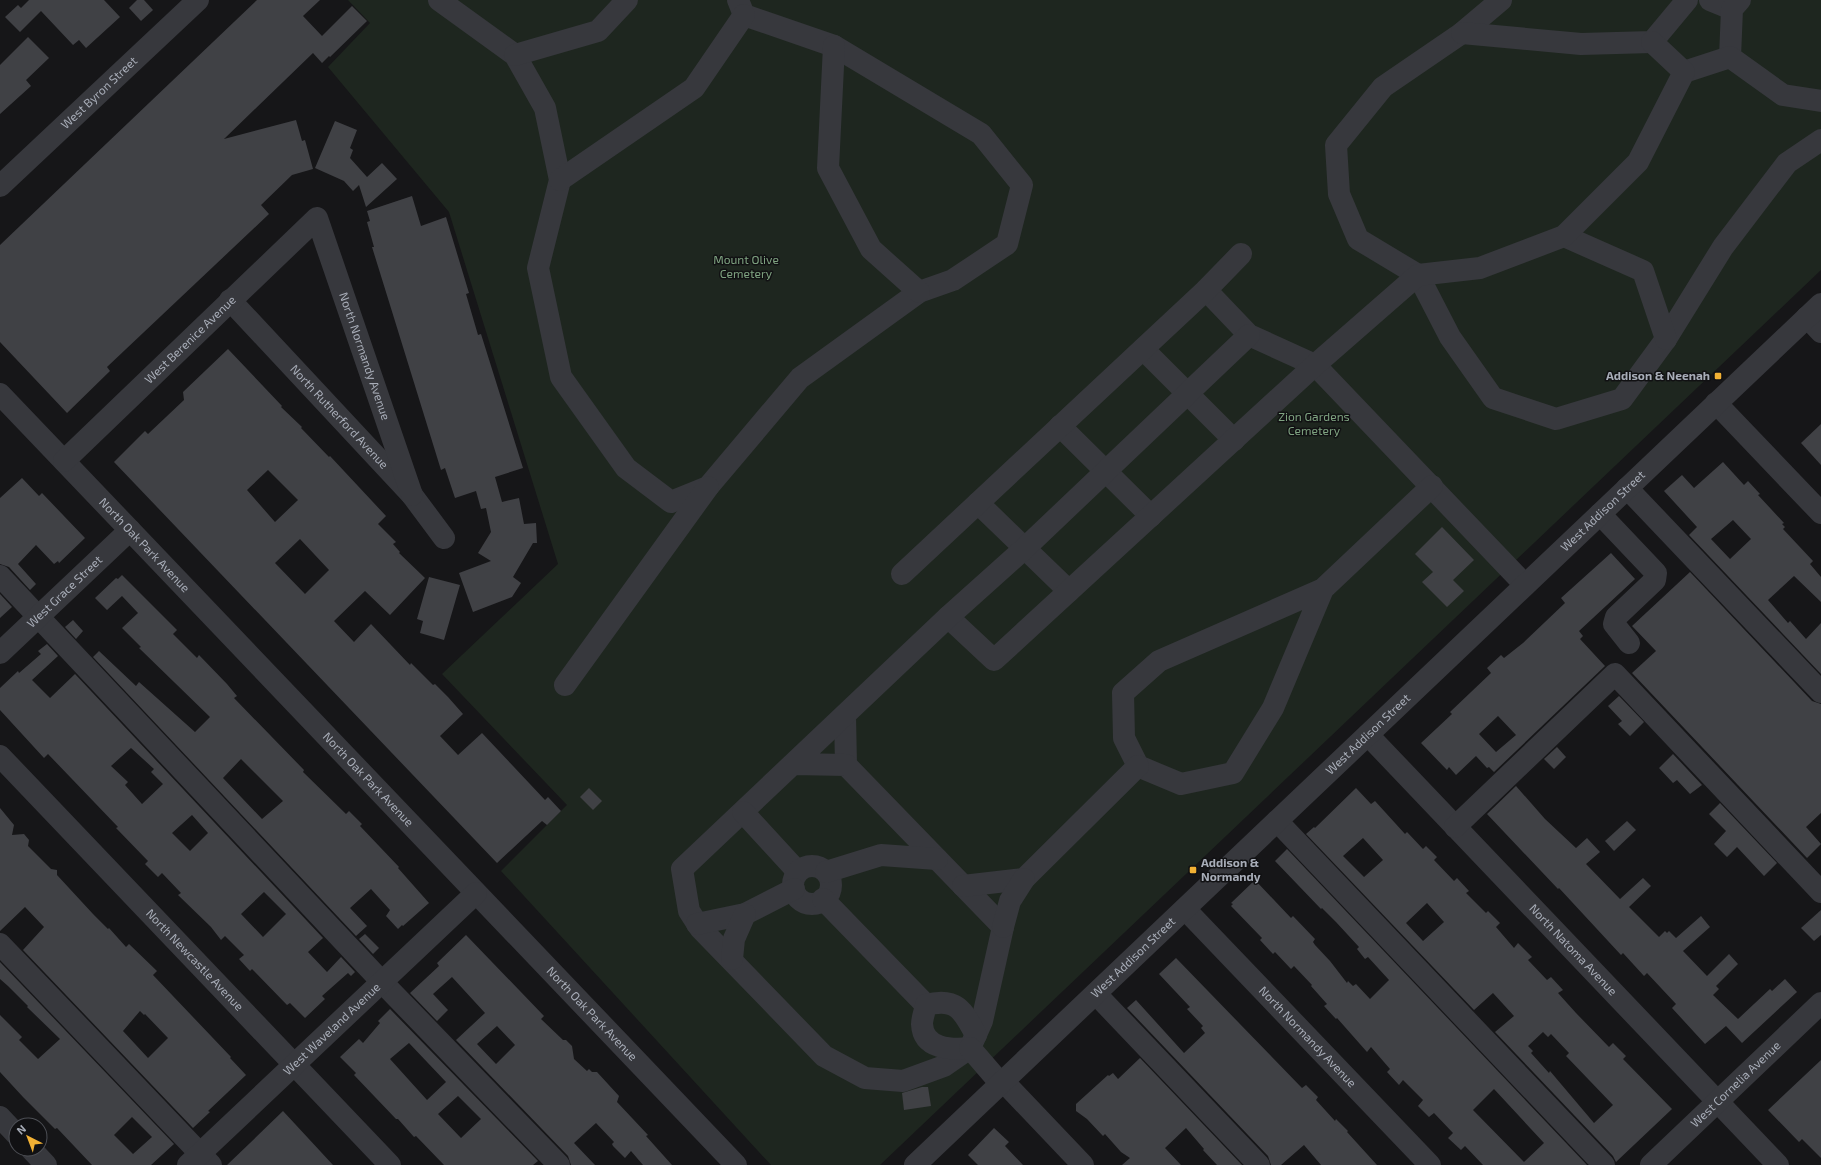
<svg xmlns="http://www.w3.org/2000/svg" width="1821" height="1165" viewBox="0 0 1821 1165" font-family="'Exo 2',sans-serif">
<rect width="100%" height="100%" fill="#161618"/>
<polygon fill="#1e261f" points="348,0 1821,0 1821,270 880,1165 771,1165 501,871 567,805 442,674 558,564 449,212 328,67 370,23"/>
<g fill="#404145" fill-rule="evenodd">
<polygon points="29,0 104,0 120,17 86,48 79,40 73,45 41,11 20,32 5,17 18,5 21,8"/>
<polygon points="137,0 144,0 153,10 141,21 129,8"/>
<polygon points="257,0 320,0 303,16 322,36 352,6 367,21 330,57 329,56 322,63 313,53 224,139 296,120 302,141 305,140 313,169 292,175 261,205 269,214 107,367 110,371 67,413 0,342 0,245"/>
<polygon points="28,37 49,58 26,80 31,86 0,114 0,65"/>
<polygon points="335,121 357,130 350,148 353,150 350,158 367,177 382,163 397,179 366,207 359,185 353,191 344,181 315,168"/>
<polygon points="412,196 421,226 446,217 469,293 466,294 478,335 481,334 523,468 495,477 502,502 519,498 524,524 536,523 537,543 533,543 513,577 521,583 512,597 473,612 459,573 491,561 478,553 491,532 486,508 481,509 476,491 455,498 445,468 441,470 390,305 372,247 374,247 367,222 370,221 367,211"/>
<path d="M228,349L282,406L281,407L302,427L301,428L329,457L330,456L386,516L378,524L396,542L393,544L400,552L399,553L425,578L390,615L365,591L334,621L354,642L371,624L410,665L411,663L433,685L435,684L448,697L463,714L440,736L458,755L482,733L545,800L548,797L561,811L547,825L542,821L497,863L114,462L145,431L148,434L184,400L183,392ZM268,470L298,500L275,522L247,490ZM300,539L329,570L305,594L275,563Z"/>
<polygon points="1821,424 1821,465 1801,443"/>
<path d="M1723,462L1744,485L1748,481L1760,494L1758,495L1784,523L1782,524L1785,527L1783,529L1813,561L1810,564L1821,577V602L1794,576L1768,600L1788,623L1790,621L1806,639L1821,623V674L1689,535L1697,527L1664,491L1682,475L1694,488ZM1733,520L1751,539L1730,559L1711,539Z"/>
<polygon points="22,478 39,496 42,493 85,538 59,563 58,561 54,564 36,545 18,564 36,584 30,590 9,567 0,564 0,498"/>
<polygon points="1442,527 1474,560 1453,580 1464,591 1447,607 1422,582 1433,572 1415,554"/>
<path d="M1611,553L1635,579L1579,631L1583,636L1580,639L1605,666L1494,772L1489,767L1487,768L1476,756L1456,775L1449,767L1447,770L1421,743L1452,714L1450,712L1491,673L1487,668L1501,655L1504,658L1523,643L1565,603L1561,598ZM1498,716L1516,735L1496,752L1479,734Z"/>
<polygon points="1690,572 1812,701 1821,704 1821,813 1806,827 1821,844 1807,858 1632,673 1656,651 1632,626"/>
<path d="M122,575L177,630L173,634L197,658L199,655L227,684L237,696L234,698L304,770L303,772L346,814L349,811L362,824L360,826L399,867L398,868L429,903L403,926L402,925L398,929L386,916L390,910L371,889L350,908L367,926L356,936L93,657L99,651L136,686L139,682L195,732L210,717L139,648L141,647L122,628L138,613L122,596L107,610L95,598L116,578L118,579ZM241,759L283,801L262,819L223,778Z"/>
<polygon points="429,577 460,585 444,640 420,633 423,621 417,619"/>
<polygon points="0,594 12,607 0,618"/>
<polygon points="73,620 83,631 76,639 65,627"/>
<path d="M47,644L58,656L32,680L50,698L75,674L323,938L308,952L327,972L341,957L355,972L351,976L348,973L322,996L325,999L305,1018L290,1003L287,1005L252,969L250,971L239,959L244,955L225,936L221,940L211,927L178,895L181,893L162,873L158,877L145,864L148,861L116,828L118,827L48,754L44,758L0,710V688L18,671L19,673L41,654L38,651ZM131,748L154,769L151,772L163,784L142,804L125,785L128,782L111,766ZM192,815L208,833L190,851L172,833ZM264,892L286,914L263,937L241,914Z"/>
<polygon points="1619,696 1644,722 1630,736 1618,724 1622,721 1608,706"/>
<polygon points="1557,747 1566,757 1554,769 1544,759"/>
<polygon points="1673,754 1702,785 1690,794 1677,780 1673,783 1659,768"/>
<polygon points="1516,786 1545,819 1576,848 1587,838 1600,852 1586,864 1620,899 1643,878 1651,886 1629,907 1659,937 1665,931 1667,933 1669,931 1676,938 1701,916 1710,927 1683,951 1707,976 1729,954 1738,964 1716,986 1719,989 1713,995 1738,1019 1770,989 1772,991 1785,979 1797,992 1742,1043 1726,1026 1705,1044 1672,1008 1676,1004 1647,973 1644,976 1623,953 1621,955 1559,888 1558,889 1487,814"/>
<polygon points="589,788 602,801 593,810 580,797"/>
<path d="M1356,788L1371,804L1375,801L1405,834L1407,832L1423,849L1426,846L1437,857L1434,860L1454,881L1457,878L1469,891L1466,893L1486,913L1488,911L1500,923L1496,927L1514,948L1518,943L1532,957L1528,960L1547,980L1551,977L1563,990L1558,993L1576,1013L1609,1047L1613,1043L1626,1056L1623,1059L1672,1109L1616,1162L1613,1156L1495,1032L1514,1016L1493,993L1474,1010L1306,834L1314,827L1315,828ZM1363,838L1383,860L1364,877L1343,856ZM1427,903L1444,922L1423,941L1406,923ZM1543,1032L1548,1037L1551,1034L1569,1053L1566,1056L1613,1105L1594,1123L1550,1071L1549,1073L1531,1053L1533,1051L1528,1046Z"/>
<polygon points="1720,803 1777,863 1764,876 1737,847 1727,857 1714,844 1726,831 1709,814"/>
<path d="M0,808L14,825L12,835L24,834L29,840L28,846L51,869L57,870V875L93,914L108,929L109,928L126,947L129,944L157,971L153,975L231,1057L230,1058L246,1075L208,1111L210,1112L193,1128L23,950L44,927L25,907L0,931ZM140,1011L144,1015L145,1014L168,1038L148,1058L123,1031Z"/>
<polygon points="1627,821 1636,830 1614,851 1605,841"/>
<path d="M1287,849L1587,1165H1483L1465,1146L1461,1150L1448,1138L1453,1133L1434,1113L1429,1117L1418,1106L1423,1100L1403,1080L1399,1085L1387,1072L1390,1069L1371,1047L1367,1052L1337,1018L1336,1019L1324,1006L1327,1004L1311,986L1312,985L1294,966L1291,969L1275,952L1273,954L1260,940L1262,938L1231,906L1233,904L1231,903L1255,880L1291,918L1293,916L1315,939L1313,942L1315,945L1330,961L1347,983L1348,981L1353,986L1356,984L1370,999L1389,980L1368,957L1365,959L1357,949L1359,947L1336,922L1322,908L1321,909L1275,861ZM1494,1089L1544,1143L1524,1162L1473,1110Z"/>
<polygon points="1821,910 1821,935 1814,941 1801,928"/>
<polygon points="365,934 379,948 373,954 359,939"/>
<path d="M466,935L544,1016L541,1019L563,1040H566L572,1046L574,1059L587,1071L589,1069L592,1072H597L619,1096L617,1102L648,1135L646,1136L672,1165H643L631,1151L625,1158L613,1146L612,1144L614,1142L596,1123L574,1143L595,1165H571L568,1156L456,1040L485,1013L452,977L433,994L448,1010L437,1021L410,993L439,966L437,963ZM497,1026L515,1045L496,1064L477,1044Z"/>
<polygon points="1176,958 1302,1088 1306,1085 1318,1097 1316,1100 1335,1121 1336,1119 1348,1131 1347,1132 1377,1165 1321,1165 1304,1145 1281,1165 1271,1165 1268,1156 1127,1008 1136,1000 1184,1053 1205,1033 1201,1028 1203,1026 1187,1009 1190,1007 1159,974"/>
<path d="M0,962L174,1144L151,1165H92L57,1128L55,1129L23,1097L0,1072V1015L22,1037L19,1040L38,1059L60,1039L27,1007L28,1006L8,986L0,979ZM132,1117L152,1137L133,1154L114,1135Z"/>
<path d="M390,1009L538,1161L533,1165H444L416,1136L414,1137L398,1119H396L354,1075L356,1073L340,1057L359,1039L363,1043L380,1023L378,1021ZM409,1043L446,1082L427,1100L390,1059ZM458,1096L481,1119L461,1138L438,1114Z"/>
<polygon points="1140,1058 1242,1165 1217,1165 1203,1150 1204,1149 1186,1128 1165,1148 1181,1165 1122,1165 1130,1158 1121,1152 1105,1134 1103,1136 1087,1119 1076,1111 1076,1104 1108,1075 1109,1076 1113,1073 1118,1079"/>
<polygon points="1821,1060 1821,1158 1802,1139 1799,1142 1768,1110"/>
<polygon points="922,1087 928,1087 931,1106 904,1110 902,1093"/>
<polygon points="283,1111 333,1165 227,1165 250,1143"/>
<polygon points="994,1128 1009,1142 1005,1146 1023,1165 978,1165 968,1155"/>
</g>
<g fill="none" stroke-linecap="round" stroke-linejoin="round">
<g stroke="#37383d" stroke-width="22">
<polyline points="439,0 515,55 545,108 560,180 538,268 561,377 626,468 671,502 708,487 800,378 919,292 953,280 1007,244 1022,185 981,134 834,46 744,15 738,0"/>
<polyline points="1501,0 1462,33 1383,87 1336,145 1339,194 1358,239 1418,275 1450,337 1493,398 1556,419 1622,399 1666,339 1723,247 1787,163 1821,140"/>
<polyline points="1710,0 1732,9"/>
<polyline points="1462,33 1581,44 1652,42 1687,0"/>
<polyline points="834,46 828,168 871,249 919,292"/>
<polyline points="515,55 598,31 627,0"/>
<polyline points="1730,57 1732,9 1740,0"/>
<polyline points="1684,72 1730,57 1783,95 1821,101"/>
<polyline points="560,180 694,88 744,15"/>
<path id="s1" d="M0,186L198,0"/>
<polyline points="1564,236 1643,271 1666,339"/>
<polyline points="1206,290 1249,335 1315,365 1525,585"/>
<path id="s2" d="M230,300L412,495L444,538"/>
<polyline points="1807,317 1821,332"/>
<polyline points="1143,349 1234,440"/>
<path id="s3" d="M0,394L736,1165"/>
<polyline points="1716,403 1821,513"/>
<polyline points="1060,426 1151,516"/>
<path id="s4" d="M64,461L317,218L412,495"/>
<polyline points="1627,488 1821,692"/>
<polyline points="978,503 1069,591"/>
<polyline points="1600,514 1656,573 1655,580 1616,617 1614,624 1629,643"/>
<polyline points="902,574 1206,290 1241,254"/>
<polyline points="0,576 382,982 559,1165"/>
<polyline points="1323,589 1273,708 1233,773 1181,784 1138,766 1124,738 1123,693 1159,661 1323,589 1432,486"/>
<polyline points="948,617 994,660 1315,365 1418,275 1480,268 1564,236 1638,162 1684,72 1652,42"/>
<path id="s5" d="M0,653L130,530"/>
<polyline points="565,685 708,487"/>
<polyline points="845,716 846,765"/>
<path id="s6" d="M1368,735L1778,1165"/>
<path id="s7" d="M0,756L390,1165"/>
<polyline points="794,764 846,765 1003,927 982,1021 970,1048 944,1066 903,1081 865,1078 824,1056 700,928 689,911 682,869 948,617 1025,548 1249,335"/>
<polyline points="743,812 798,872"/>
<polyline points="1277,821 1604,1165"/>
<polyline points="1455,827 1615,674 1821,892"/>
<circle cx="812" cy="885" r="19"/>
<polyline points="826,872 881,855 937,859"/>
<polyline points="963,886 1024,879 1138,766"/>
<polyline points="823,899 926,1005"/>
<path id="s8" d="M1185,909L1430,1165"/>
<polyline points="697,924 745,914 794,889"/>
<polyline points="1003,927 1010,901 1024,879"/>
<polyline points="0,944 211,1165"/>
<polyline points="732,959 734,939 745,914"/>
<polyline points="1096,994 1259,1165"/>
<path d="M970,1048C951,1050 923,1049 922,1024C922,1018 925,1011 926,1005C956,997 963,1010 976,1035"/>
<polyline points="970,1048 1001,1084"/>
<polyline points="1003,1081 1083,1165"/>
<polyline points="0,1117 16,1134"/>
<polyline points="31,1149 46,1165"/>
<path id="s9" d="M188,1165L476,893"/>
<path id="s10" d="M915,1165L1821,304"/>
<path id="s11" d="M1651,1165L1821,1003"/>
</g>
</g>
<g fill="#f2b134" stroke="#111113" stroke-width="1.5">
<rect x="1714" y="372" width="8" height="8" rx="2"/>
<rect x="1189" y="866" width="8" height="8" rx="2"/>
</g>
<g text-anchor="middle" stroke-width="3" stroke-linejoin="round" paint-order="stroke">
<g font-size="12" fill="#a8adb8" stroke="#111113">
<text dy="4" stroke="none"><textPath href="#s1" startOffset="136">West Byron Street</textPath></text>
<text dy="4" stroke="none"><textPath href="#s4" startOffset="175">West Berenice Avenue</textPath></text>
<text dy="4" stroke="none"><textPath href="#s4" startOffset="497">North Normandy Avenue</textPath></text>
<text dy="4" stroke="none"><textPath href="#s2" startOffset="160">North Rutherford Avenue</textPath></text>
<text dy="4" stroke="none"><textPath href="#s10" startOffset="949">West Addison Street</textPath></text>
<text dy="4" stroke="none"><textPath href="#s3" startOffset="209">North Oak Park Avenue</textPath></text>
<text dy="4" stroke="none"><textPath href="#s5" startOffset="89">West Grace Street</textPath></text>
<text dy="4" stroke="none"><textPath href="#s10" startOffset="625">West Addison Street</textPath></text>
<text dy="4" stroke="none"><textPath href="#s3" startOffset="533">North Oak Park Avenue</textPath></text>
<text dy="4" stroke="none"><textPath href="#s6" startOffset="297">North Natoma Avenue</textPath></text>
<text dy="4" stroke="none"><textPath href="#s10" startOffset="301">West Addison Street</textPath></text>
<text dy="4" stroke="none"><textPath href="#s7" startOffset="282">North Newcastle Avenue</textPath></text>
<text dy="4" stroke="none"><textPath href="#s3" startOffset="857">North Oak Park Avenue</textPath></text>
<text dy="4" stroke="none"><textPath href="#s9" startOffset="198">West Waveland Avenue</textPath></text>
<text dy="4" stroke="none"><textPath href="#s8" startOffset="177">North Normandy Avenue</textPath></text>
<text dy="4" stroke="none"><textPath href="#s11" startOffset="117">West Cornelia Avenue</textPath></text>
</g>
<g font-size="12" fill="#7fa381" stroke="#111113">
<text x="746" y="264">Mount Olive<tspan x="746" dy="14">Cemetery</tspan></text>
<text x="1314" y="421">Zion Gardens<tspan x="1314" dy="14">Cemetery</tspan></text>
</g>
<g font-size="12" font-weight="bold" fill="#a8adb8" stroke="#111113" text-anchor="end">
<text x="1710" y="380">Addison &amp; Neenah</text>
<text x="1201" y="867" text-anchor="start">Addison &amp;<tspan x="1201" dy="14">Normandy</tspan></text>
</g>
</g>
<g transform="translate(28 1137) rotate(318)"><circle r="19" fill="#111113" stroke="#4d4f55"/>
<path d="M0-3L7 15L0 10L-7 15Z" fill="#f2b134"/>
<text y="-6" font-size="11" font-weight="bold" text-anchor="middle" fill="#a8adb8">N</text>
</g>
</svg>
